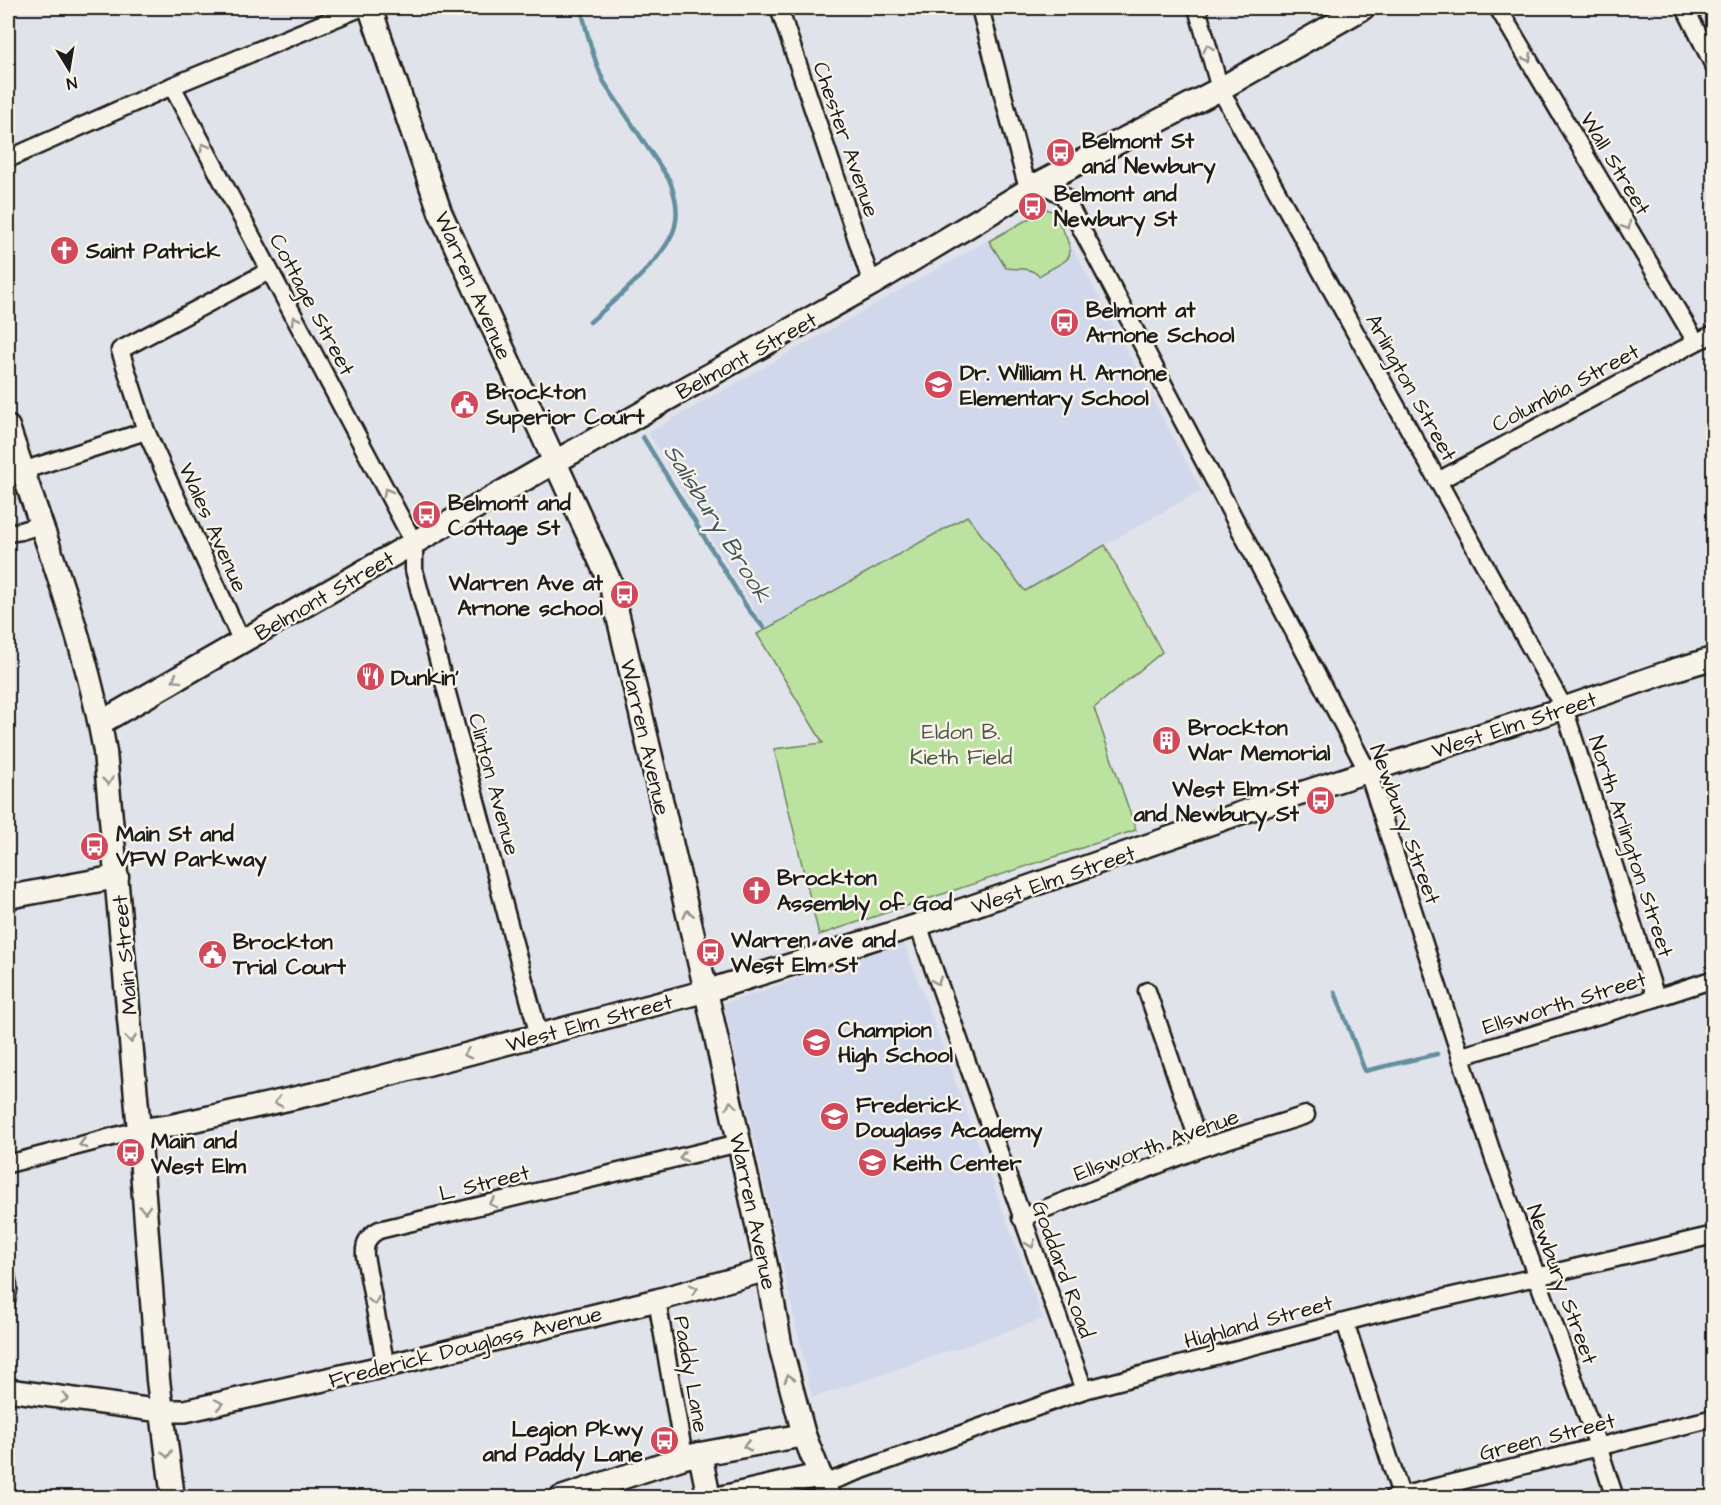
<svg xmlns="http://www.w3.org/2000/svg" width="1721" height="1505" viewBox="0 0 1721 1505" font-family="'Architects Daughter',sans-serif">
<rect width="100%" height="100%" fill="#e1e3ea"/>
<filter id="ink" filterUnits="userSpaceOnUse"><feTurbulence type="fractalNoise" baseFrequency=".0167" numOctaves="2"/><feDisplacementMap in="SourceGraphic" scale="12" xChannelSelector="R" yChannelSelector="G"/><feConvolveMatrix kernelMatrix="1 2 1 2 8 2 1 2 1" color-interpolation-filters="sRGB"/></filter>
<g filter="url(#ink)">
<g fill="#d2d8eb">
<polygon points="1048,206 1075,252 1201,490 1025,591 966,516 766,629 648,433"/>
<polygon points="904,942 1043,1319 812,1398 724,1004"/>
</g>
<g fill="#bbe39f" stroke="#6c805e" stroke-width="1.5">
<path d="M1046,209L1052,211C1057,221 1077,248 1067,259C1062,264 1046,271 1039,276C1029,266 1019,270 1006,268L989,241Z"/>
<polygon points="967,516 1025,591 1105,545 1162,652 1094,708 1136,830 819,935 774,749 823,743 757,634"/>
</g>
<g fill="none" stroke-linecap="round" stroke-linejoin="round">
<g stroke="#638f9e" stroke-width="4.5">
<path d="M581,8C587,33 593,58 604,82L670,181C675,196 679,211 675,226C668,256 614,301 590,322"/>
<polyline points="643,437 748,609 764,628"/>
<polyline points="1708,967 1714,965"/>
<polyline points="1335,992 1365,1071 1437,1054"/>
</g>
<defs>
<polyline id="pedestrian" points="8,1273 11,1288 8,1304"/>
<g id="minor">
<polyline points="779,8 872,284"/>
<polyline points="980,8 1025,178 1040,183 1064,196 1368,772 1493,1156 1598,1446 1615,1498"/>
<polyline points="1197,8 1220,89 1564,708 1656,998"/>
<polyline points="1498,8 1696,342"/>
<polyline points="1685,8 1714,66"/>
<polyline points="172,86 414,543 414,570 539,1036"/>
<polyline points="8,159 172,86 360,8"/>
<polyline points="22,471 146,431"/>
<polyline points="1438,481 1696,342 1714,334"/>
<polyline points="8,533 21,531 40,525"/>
<polyline points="242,642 146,431 120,350 269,271"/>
<polyline points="918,925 1084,1390"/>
<polyline points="1147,991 1201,1148"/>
<polyline points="1462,1056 1656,998 1714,979"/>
<polyline points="8,1164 139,1130"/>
<polyline points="1021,1218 1201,1148 1306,1115"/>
<polyline points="657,1300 684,1457"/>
<polyline points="1345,1322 1402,1498"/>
<path d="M386,1367L365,1256C364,1243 368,1236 379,1230L739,1143"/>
<polyline points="823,1484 1084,1390 1387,1311 1536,1277 1714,1235"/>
<polyline points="1392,1498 1714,1418"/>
</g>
<g id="tertiary">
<polyline points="139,1130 169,1126 335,1089 706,991 918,925 1267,804 1564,708 1674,670 1714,658"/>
<polyline points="8,1390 161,1411 185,1411 395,1364 657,1300 767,1270"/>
</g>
<g id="secondary">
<polyline points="370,8 440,212 610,582 706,991 767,1270 781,1349 804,1435 829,1498"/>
<path d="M8,427C43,534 86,640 105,752L139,1130L158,1380L173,1498"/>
<polyline points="100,723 539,471 872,284 1040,183 1220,89 1363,8"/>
<polyline points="8,897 117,877"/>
<polyline points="700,1454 709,1498"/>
<polyline points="561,1498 684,1457 804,1435"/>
<polyline points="720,1498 820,1475"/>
</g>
</defs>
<use href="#pedestrian" stroke="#1c1c1c" stroke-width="16"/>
<use href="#minor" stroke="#1c1c1c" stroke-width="21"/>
<use href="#tertiary" stroke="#1c1c1c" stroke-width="26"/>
<use href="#secondary" stroke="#1c1c1c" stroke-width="27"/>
<use href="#pedestrian" stroke="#f7f3e8" stroke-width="12"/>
<use href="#minor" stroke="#f7f3e8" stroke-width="16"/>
<use href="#tertiary" stroke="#f7f3e8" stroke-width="21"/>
<use href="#secondary" stroke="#f7f3e8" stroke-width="22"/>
</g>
<defs><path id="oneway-chevron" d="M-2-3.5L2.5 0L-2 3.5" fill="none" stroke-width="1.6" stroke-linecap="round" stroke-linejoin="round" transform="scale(1.5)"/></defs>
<g stroke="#94928c">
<use href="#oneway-chevron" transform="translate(1208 48) rotate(-106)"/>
<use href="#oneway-chevron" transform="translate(1528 58) rotate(59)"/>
<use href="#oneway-chevron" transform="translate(204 147) rotate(-118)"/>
<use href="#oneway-chevron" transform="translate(1627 226) rotate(59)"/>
<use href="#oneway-chevron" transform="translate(295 320) rotate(-118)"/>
<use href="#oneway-chevron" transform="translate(387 492) rotate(-118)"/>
<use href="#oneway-chevron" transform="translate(176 679) rotate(151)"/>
<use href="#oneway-chevron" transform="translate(108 781) rotate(84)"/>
<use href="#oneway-chevron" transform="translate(688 914) rotate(-103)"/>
<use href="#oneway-chevron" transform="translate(937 981) rotate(70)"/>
<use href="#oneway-chevron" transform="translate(131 1039) rotate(85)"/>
<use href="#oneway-chevron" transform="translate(467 1054) rotate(165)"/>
<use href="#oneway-chevron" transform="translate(278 1102) rotate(167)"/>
<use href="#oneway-chevron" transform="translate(731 1105) rotate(-102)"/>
<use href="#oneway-chevron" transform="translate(83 1144) rotate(166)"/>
<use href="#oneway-chevron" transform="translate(683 1157) rotate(166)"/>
<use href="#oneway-chevron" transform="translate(493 1203) rotate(166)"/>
<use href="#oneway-chevron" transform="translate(145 1209) rotate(86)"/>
<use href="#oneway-chevron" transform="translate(1031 1244) rotate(70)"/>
<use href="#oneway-chevron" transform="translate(694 1289) rotate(-15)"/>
<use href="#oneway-chevron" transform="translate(374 1301) rotate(79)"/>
<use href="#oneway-chevron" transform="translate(789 1378) rotate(-105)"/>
<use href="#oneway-chevron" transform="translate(65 1398) rotate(8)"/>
<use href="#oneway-chevron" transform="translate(219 1404) rotate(-12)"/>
<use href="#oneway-chevron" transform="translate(747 1446) rotate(170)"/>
<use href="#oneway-chevron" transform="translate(167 1454) rotate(83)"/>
</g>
</g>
<defs>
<symbol id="bus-disc" viewBox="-11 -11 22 22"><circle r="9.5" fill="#d1495b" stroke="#f7f3e8"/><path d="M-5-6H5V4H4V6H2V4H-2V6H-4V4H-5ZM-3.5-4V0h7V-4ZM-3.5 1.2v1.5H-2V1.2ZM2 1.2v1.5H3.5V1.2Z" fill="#fff"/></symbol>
<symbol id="church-disc" viewBox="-11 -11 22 22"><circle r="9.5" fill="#d1495b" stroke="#f7f3e8"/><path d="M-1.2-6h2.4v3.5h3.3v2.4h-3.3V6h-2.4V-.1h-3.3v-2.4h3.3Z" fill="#fff"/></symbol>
<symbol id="school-disc" viewBox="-11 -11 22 22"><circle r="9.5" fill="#d1495b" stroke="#f7f3e8"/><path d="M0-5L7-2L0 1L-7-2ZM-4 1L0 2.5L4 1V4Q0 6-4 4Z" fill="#fff"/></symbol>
<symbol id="civic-disc" viewBox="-11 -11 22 22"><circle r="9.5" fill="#d1495b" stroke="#f7f3e8"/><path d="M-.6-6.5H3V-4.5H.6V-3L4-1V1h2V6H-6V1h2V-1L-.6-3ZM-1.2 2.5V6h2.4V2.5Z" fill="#fff"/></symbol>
<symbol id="restaurant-disc" viewBox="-11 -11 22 22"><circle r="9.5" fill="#d1495b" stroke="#f7f3e8"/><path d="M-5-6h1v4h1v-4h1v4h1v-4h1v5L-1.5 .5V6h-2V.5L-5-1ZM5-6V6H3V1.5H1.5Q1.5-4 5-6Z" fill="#fff"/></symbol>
<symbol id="building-disc" viewBox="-11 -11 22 22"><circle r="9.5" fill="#d1495b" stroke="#f7f3e8"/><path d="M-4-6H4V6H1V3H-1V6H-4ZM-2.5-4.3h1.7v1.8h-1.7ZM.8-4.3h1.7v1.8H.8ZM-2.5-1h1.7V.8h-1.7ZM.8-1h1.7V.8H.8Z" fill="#fff"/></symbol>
</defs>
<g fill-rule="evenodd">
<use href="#bus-disc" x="1044" y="136" width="33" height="33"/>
<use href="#bus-disc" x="1016" y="190" width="33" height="33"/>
<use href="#church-disc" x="48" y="234" width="33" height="33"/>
<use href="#bus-disc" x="1048" y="306" width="33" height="33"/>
<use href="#school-disc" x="922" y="368" width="33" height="33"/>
<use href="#civic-disc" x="448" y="388" width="33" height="33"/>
<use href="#bus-disc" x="410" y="498" width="33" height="33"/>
<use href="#bus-disc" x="608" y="578" width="33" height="33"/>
<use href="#restaurant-disc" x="354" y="660" width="33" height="33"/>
<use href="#building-disc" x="1150" y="724" width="33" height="33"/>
<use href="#bus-disc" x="1304" y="784" width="33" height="33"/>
<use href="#bus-disc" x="78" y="830" width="33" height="33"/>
<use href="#church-disc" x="740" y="874" width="33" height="33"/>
<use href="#bus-disc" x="694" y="936" width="33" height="33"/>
<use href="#civic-disc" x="196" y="938" width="33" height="33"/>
<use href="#school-disc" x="800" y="1026" width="33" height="33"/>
<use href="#school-disc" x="818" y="1100" width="33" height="33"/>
<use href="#bus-disc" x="114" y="1136" width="33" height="33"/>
<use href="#school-disc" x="856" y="1146" width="33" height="33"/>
<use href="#bus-disc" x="648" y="1424" width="33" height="33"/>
</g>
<g text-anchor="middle" stroke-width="5" stroke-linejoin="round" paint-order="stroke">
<g font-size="22" fill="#1c1c1c" stroke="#f7f3e8">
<text transform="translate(847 139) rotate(71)" y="8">Chester Avenue</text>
<text transform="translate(1616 163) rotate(59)" y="8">Wall Street</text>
<text transform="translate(474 285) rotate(66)" y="8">Warren Avenue</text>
<text transform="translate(313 304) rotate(62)" y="8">Cottage Street</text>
<text transform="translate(746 355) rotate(-29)" y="8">Belmont Street</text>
<text transform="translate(1412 387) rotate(61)" y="8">Arlington Street</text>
<text transform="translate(1565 387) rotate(-28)" y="8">Columbia Street</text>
<text transform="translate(214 527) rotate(66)" y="8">Wales Avenue</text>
<text transform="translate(324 595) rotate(-30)" y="8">Belmont Street</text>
<text transform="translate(1514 724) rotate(-18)" y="8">West Elm Street</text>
<text transform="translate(646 737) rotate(77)" y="8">Warren Avenue</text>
<text transform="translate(495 784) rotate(75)" y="8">Clinton Avenue</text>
<text transform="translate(1406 824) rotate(70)" y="8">Newbury Street</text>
<text transform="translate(1632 846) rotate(72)" y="8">North Arlington Street</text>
<text transform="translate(1053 879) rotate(-19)" y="8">West Elm Street</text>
<text transform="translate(124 955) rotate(-95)" y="8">Main Street</text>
<text transform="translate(1564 1002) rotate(-17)" y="8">Ellsworth Street</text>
<text transform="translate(589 1022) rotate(-15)" y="8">West Elm Street</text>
<text transform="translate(1156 1144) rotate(-20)" y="8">Ellsworth Avenue</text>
<text transform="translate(484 1182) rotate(-14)" y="8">L Street</text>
<text transform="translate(754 1211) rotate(78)" y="8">Warren Avenue</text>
<text transform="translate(1064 1269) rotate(70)" y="8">Goddard Road</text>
<text transform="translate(1563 1284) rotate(70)" y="8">Newbury Street</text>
<text transform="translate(1258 1321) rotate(-15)" y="8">Highland Street</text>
<text transform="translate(465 1346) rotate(-14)" y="8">Frederick Douglass Avenue</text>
<text transform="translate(692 1374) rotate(80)" y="8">Paddy Lane</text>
<text transform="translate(1547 1436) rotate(-14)" y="8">Green Street</text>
</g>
<g font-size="22" font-weight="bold" fill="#1c1c1c" stroke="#f7f3e8" text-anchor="start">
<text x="1082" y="148">Belmont St<tspan x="1082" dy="25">and Newbury</tspan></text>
<text x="1054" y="201">Belmont and<tspan x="1054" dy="25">Newbury St</tspan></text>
<text x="86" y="258">Saint Patrick</text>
<text x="1086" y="317">Belmont at<tspan x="1086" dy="25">Arnone School</tspan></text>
<text x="960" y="380">Dr. William H. Arnone<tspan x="960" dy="25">Elementary School</tspan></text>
<text x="486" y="399">Brockton<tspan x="486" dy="25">Superior Court</tspan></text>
<text x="448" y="510">Belmont and<tspan x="448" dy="25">Cottage St</tspan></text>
<text x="603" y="590" text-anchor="end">Warren Ave at<tspan x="603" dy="25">Arnone school</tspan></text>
<text x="391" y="685">Dunkin'</text>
<text x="1188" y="735">Brockton<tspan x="1188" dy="25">War Memorial</tspan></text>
<text x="1299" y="796" text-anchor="end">West Elm St<tspan x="1299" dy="25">and Newbury St</tspan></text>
<text x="116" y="841">Main St and<tspan x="116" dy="25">VFW Parkway</tspan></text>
<text x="777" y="885">Brockton<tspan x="777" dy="25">Assembly of God</tspan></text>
<text x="731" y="947">Warren ave and<tspan x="731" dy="25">West Elm St</tspan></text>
<text x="233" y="949">Brockton<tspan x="233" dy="25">Trial Court</tspan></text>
<text x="838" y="1037">Champion<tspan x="838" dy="25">High School</tspan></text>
<text x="856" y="1112">Frederick<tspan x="856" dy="25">Douglass Academy</tspan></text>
<text x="151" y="1148">Main and<tspan x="151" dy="25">West Elm</tspan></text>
<text x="893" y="1170">Keith Center</text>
<text x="643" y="1436" text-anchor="end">Legion Pkwy<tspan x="643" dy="25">and Paddy Lane</tspan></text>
</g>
<g font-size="22" fill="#4c5843" stroke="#f7f3e8">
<text x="961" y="739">Eldon B.<tspan x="961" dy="25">Kieth Field</tspan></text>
</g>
<g font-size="24" font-style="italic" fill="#3f555d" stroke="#f7f3e8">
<text transform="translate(718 523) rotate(58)" y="8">Salisbury Brook</text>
</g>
</g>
<rect width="1721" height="1505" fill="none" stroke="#f7f3e8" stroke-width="30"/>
<rect x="15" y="15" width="1691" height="1475" fill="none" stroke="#1c1c1c" stroke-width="2" filter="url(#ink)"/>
<g transform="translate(69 69) rotate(169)" stroke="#f7f3e8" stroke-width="4.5" paint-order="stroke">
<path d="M0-4.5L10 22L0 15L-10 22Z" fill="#1c1c1c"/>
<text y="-9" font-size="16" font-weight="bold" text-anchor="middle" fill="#1c1c1c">N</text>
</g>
</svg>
